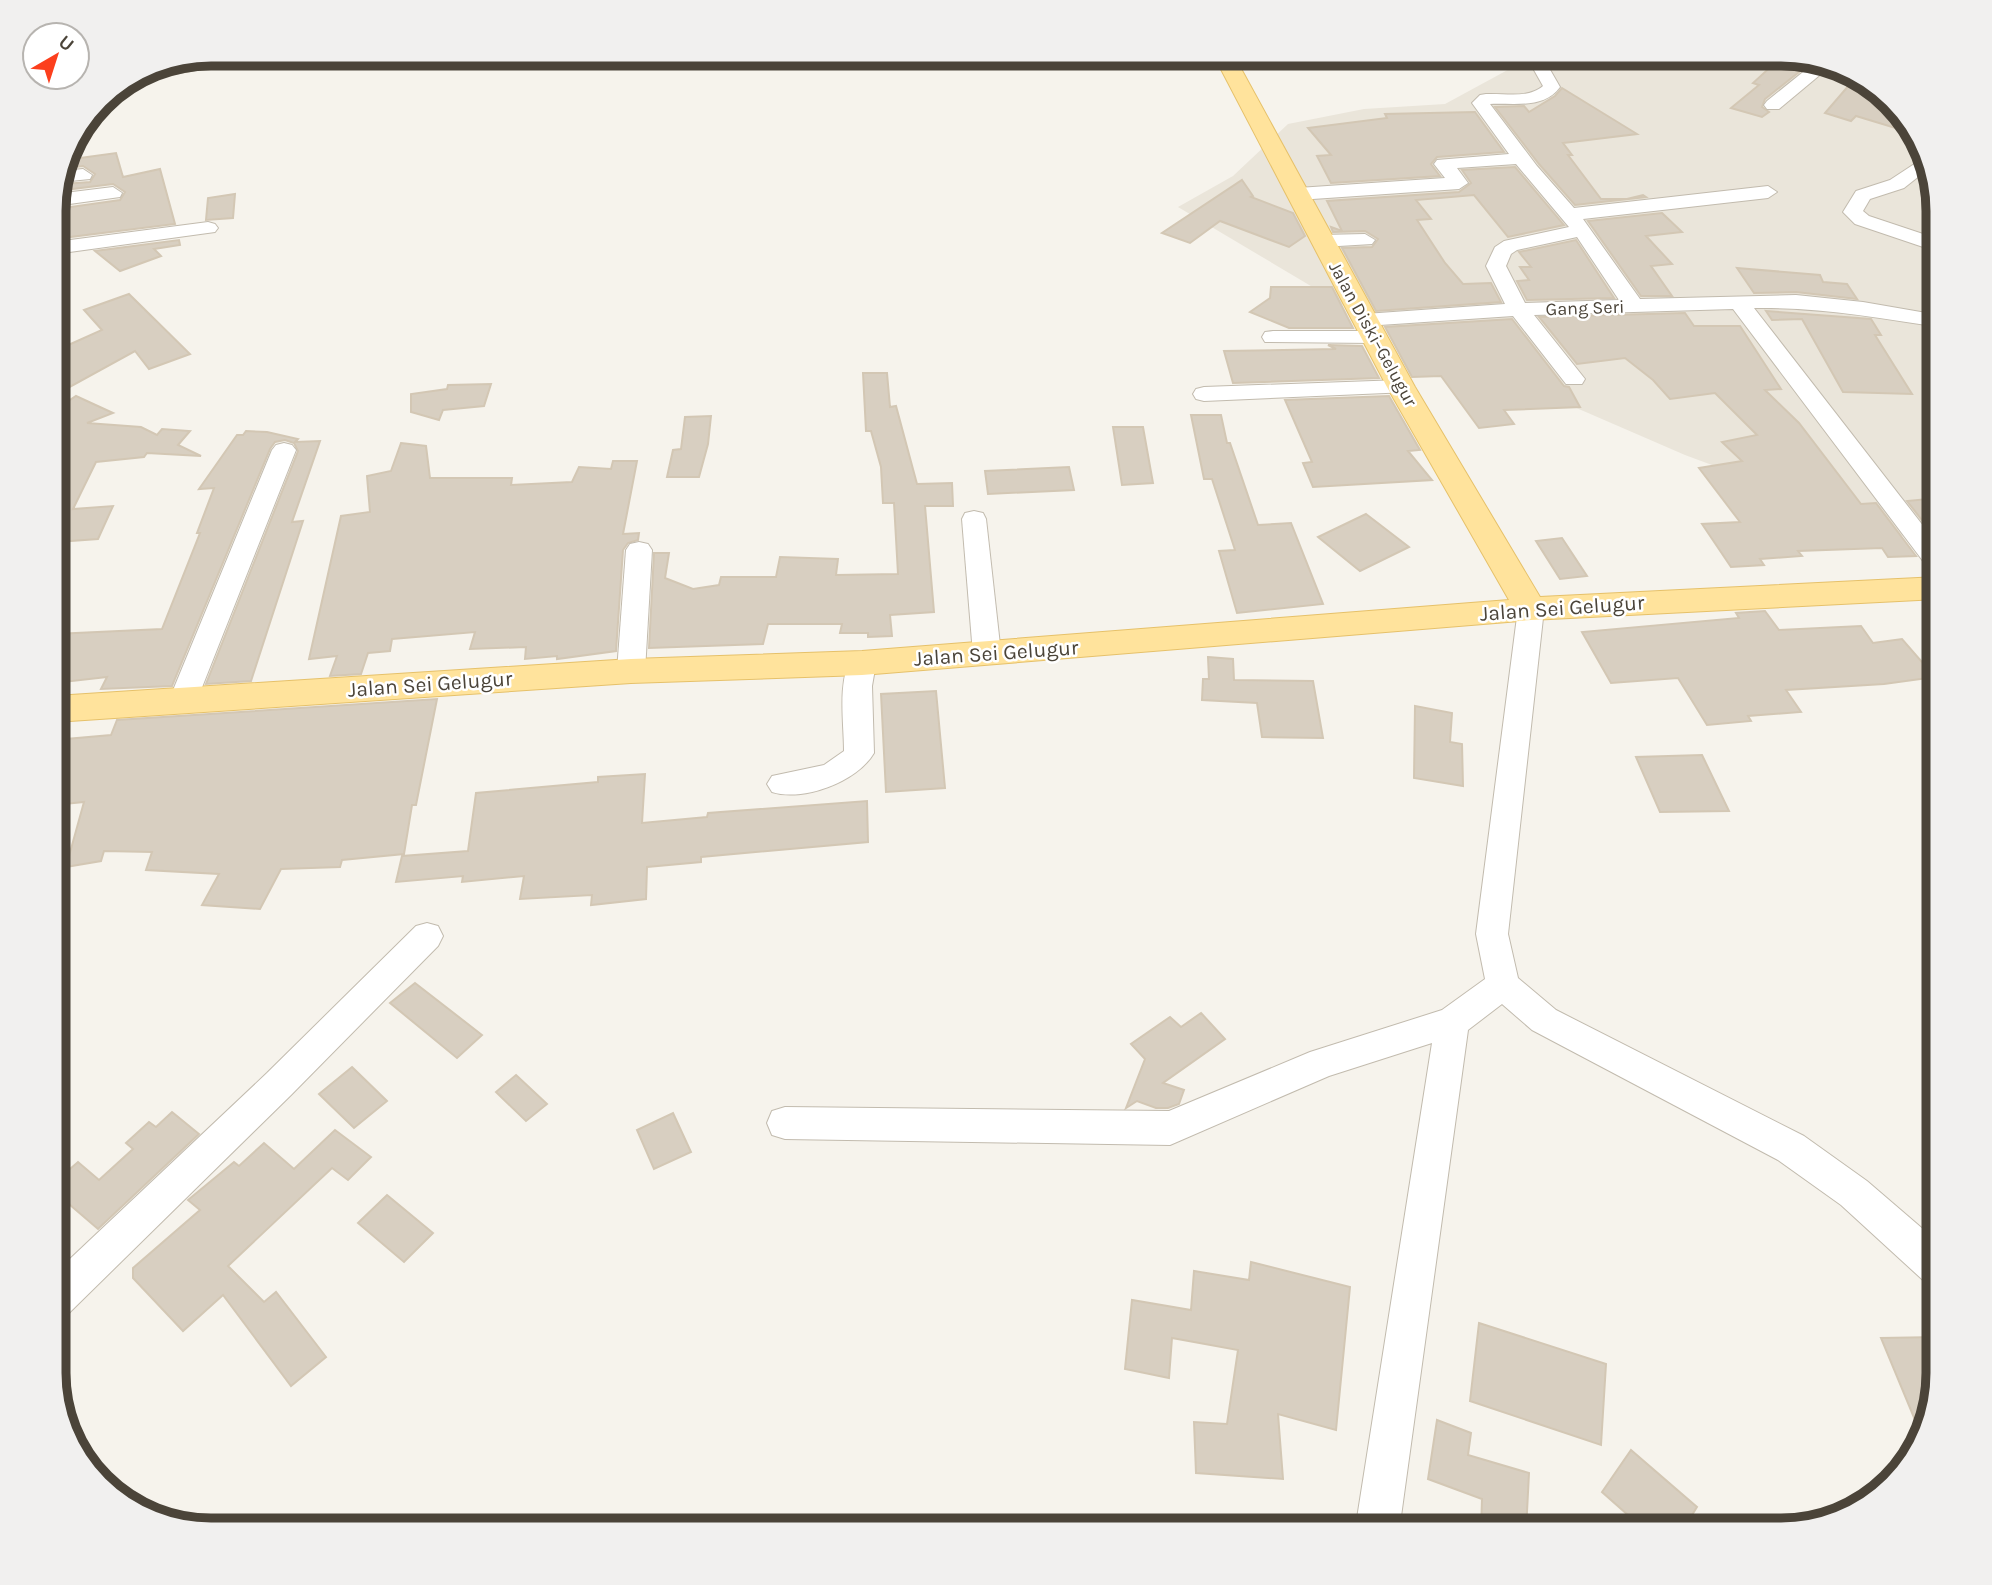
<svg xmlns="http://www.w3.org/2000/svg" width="1992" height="1585" viewBox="0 0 1992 1585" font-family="Karla,sans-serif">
<rect width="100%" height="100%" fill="#f6f3ec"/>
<polygon fill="#eae5da" points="1537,54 1781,54 1831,63 1884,93 1922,142 1938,212 1938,549 1685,455 1353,311 1178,207 1233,176 1288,124 1364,109 1445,104"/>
<g fill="#d8cfc1" stroke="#d3c7b4" stroke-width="2">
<polygon points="1777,61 1804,68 1765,99 1762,107 1769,112 1762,117 1731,108 1759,85 1753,83"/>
<polygon points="1856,77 1884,93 1915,134 1856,116 1851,121 1825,113"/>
<polygon points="1562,88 1637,134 1563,143 1572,155 1568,155 1601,199 1627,199 1643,195 1646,197 1575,205 1539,164 1495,107 1524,106 1529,112 1555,96"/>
<polygon points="1475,112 1504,152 1437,157 1431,164 1440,176 1331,183 1317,156 1331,155 1308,128 1387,118 1385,114"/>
<polygon points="116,153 123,177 160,169 175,224 62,238 63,208 120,200 125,192 113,184 64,190 64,184 90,182 95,174 83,166 65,168 66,160"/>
<polygon points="1515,167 1564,225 1508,237 1474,195 1416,200 1431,219 1417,220 1445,263 1463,284 1491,283 1501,302 1376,311 1342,248 1372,247 1378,239 1365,231 1333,232 1331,227 1342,231 1327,201 1459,192 1471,183 1462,170"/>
<polygon points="1242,180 1253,196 1251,197 1293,213 1305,236 1289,247 1220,221 1190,243 1162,233"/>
<polygon points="235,194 233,218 206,220 208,198"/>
<polygon points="1662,213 1682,232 1646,236 1672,264 1651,266 1672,296 1641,296 1588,221"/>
<polygon points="179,240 180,245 154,249 161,256 120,271 95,251"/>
<polygon points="1576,240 1614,298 1527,300 1517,281 1529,280 1520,267 1531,267 1519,252"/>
<polygon points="1737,268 1820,275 1823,282 1847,284 1857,299 1796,292 1754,293"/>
<polygon points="1271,287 1332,287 1353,328 1289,328 1250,312 1270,298"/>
<polygon points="129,294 190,354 149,369 135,351 55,395 55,351 102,330 84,310"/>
<polygon points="1766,311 1871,319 1881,335 1875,335 1912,394 1843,392 1802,319 1772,320"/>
<polygon points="1685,313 1694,326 1740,326 1781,389 1765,390 1799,423 1861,504 1876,503 1916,556 1888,557 1882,548 1798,551 1802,556 1760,559 1764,565 1731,567 1702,524 1740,522 1699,468 1742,461 1722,442 1757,435 1715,393 1670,399 1653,380 1625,358 1577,364 1539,317"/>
<polygon points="1512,319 1564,386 1569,387 1580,407 1504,410 1514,424 1479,428 1441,376 1412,377 1385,327"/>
<polygon points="1328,345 1362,346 1379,378 1233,383 1224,351 1336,349"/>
<polygon points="863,373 887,373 890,407 896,406 917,484 952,483 953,506 925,506 934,612 890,615 892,636 868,637 868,633 840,633 842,624 768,624 763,644 649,648 654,553 669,553 665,578 693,589 719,585 721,577 776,577 780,557 838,559 836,575 898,574 894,503 883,503 881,467 871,431 866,431"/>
<polygon points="491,384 484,406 443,410 439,420 411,412 411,394 447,389 448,385"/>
<polygon points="76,396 113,413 87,423 141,427 157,435 162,429 190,431 178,445 201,456 147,453 144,457 96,462 73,509 113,506 98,539 57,542 55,546 55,410"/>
<polygon points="1389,396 1420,450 1408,451 1432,480 1313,487 1303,463 1312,462 1285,400"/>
<polygon points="1191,415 1221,415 1227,443 1230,443 1258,525 1291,523 1323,604 1237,613 1219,551 1235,550 1212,479 1204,479"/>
<polygon points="711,416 708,444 699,477 667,477 673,450 681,449 685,417"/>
<polygon points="1113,427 1143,427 1153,483 1122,485"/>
<polygon points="246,431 267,432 298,439 295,442 320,441 292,522 303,521 251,681 206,684 298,451 294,443 285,440 275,442 270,449 172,686 101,689 107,677 55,683 55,634 162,629 200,533 197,533 214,488 199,489 237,435 243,435"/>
<polygon points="401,443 426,446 430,478 512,478 511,485 572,482 579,467 611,469 613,461 637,461 623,534 639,533 638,540 628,543 623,550 616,651 557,659 557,656 525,659 526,647 470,649 475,632 392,639 390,651 368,653 361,674 330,676 337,656 309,659 341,516 370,512 367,476 391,471"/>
<polygon points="1069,467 1074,490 988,494 985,471"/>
<polygon points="1938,498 1938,523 1925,524 1907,501"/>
<polygon points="1366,514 1409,547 1360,571 1318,537"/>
<polygon points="1562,538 1587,576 1560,579 1536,541"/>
<polygon points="1765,611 1779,630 1861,626 1873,643 1902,639 1935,677 1884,684 1786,690 1801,712 1748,716 1751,721 1707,725 1678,678 1611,683 1582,632 1739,618 1736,613"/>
<polygon points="1208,657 1233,659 1234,680 1313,681 1323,738 1262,737 1257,703 1202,700 1203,679 1209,679"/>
<polygon points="936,691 945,788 886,792 881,694"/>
<polygon points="437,699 416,805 412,805 404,854 342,860 340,867 281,869 260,909 202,905 219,874 146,870 152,852 104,851 101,861 66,867 84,802 55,805 55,740 111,735 117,720"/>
<polygon points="1415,706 1452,713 1450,742 1462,744 1463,786 1414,778"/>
<polygon points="1702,755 1729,811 1660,812 1636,757"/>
<polygon points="645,774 642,823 707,817 708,813 867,801 868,842 701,857 701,862 647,867 646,899 591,905 592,895 520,899 524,876 462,882 463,876 396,882 402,856 468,851 476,793 598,782 598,777"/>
<polygon points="415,983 482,1035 457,1058 390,1003"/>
<polygon points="1201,1013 1225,1039 1163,1083 1184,1090 1179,1104 1168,1108 1156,1108 1137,1101 1126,1108 1145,1059 1131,1044 1170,1017 1181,1027"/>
<polygon points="352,1067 387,1101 354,1128 319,1094"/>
<polygon points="516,1075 547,1104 526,1121 496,1092"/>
<polygon points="172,1112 199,1134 98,1229 55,1192 55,1182 78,1162 99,1180 133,1149 126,1143 149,1122 156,1127"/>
<polygon points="673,1113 691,1152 654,1169 637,1130"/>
<polygon points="335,1130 371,1157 348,1180 332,1168 228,1266 264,1302 276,1292 326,1357 291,1386 223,1295 183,1331 133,1278 133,1268 200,1210 188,1200 234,1162 239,1166 264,1143 294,1169"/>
<polygon points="387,1195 433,1233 404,1262 358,1223"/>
<polygon points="1251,1262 1350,1287 1336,1430 1278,1414 1283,1479 1196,1473 1194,1422 1227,1424 1238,1350 1172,1338 1169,1378 1125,1369 1132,1300 1191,1310 1194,1271 1249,1280"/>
<polygon points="1479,1323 1606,1364 1601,1445 1470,1401"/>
<polygon points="1938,1337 1938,1374 1929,1424 1922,1437 1881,1338"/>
<polygon points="1437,1420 1471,1433 1468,1455 1529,1473 1526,1531 1481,1531 1482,1499 1428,1479"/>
<polygon points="1631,1450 1697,1507 1682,1531 1646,1531 1602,1492"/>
</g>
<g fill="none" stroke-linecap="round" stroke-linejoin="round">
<defs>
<g id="minor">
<polygon points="228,54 264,54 256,59 136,81 130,80 147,69"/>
<path d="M1525,54H1541L1560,87C1544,109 1515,103 1490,104L1537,166L1574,208L1768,186L1777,192L1768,198L1583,219L1640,299L1796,295L1863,302L1938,315V327C1876,317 1816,307 1754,308L1938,545V571L1929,569L1733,309L1534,315L1585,379L1582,384H1566L1513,316L1365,326L1358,324L1354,320L1358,316L1365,314L1505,304L1486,266L1495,247L1504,241L1569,227L1516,164L1457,168L1468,183L1459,189L1298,200L1289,194L1298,188L1445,178L1434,164L1437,160L1509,154L1472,103L1480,95L1486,94C1505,93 1528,99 1543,86ZM1577,237L1619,300L1525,303L1506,266L1511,254L1517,250Z"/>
<polygon points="1818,60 1833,64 1779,109 1767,109 1764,105 1767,101"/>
<polygon points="1925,157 1928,169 1904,188 1870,199 1863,211 1869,216 1938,239 1938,252 1855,224 1843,212 1856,191 1890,180"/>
<polygon points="83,169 92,175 90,179 60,182 63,171"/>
<polygon points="113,187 122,193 120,197 55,206 56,194"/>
<polygon points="208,222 215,224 218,228 215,232 55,254 55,242"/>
<polygon points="1365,234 1375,240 1372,244 1322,247 1312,241 1322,235"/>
<polygon points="1273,331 1374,331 1382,332 1385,337 1382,342 1374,343 1265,342 1262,337 1265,332"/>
<polygon points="1401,380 1409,382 1412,387 1409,392 1204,401 1196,399 1193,394 1196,389 1204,387"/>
<polygon points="284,443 292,445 296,450 197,700 193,707 183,710 173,707 169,700 272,450 276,445"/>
<polygon points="974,511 983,513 986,519 1001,654 997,661 987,664 977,661 973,654 962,519 965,513"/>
<polygon points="639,542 648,544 652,550 645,671 641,678 631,681 621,678 617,671 626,550 630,544"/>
<polygon points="1531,600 1540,603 1544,609 1508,934 1518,978 1556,1010 1804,1136 1867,1181 1938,1242 1938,1287 1924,1281 1841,1205 1778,1160 1532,1030 1502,1004 1468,1030 1399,1531 1355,1531 1432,1043 1329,1076 1170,1145 785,1139 772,1135 767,1123 772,1111 785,1107 1169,1111 1310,1052 1442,1010 1485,979 1476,934 1518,609 1522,603"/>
<path d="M862,653L872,656L876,663L872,686L874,753C857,782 803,802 772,792L767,784L772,776L824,765L844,751C844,722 837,682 852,656Z"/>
<polygon points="427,923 438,926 443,936 438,946 291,1095 69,1313 55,1318 55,1273 267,1073 416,926"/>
</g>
<polygon id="major" points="1213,54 1233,54 1415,387 1540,597 1938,577 1938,599 1531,620 862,675 631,683 55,722 55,696 631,659 862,651 1509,600 1387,387"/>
</defs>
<use href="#minor" stroke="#c2bbae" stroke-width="2"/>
<use href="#major" stroke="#e6c16a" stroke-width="2"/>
<use href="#minor" fill="#fff" fill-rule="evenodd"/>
<use href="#major" fill="#ffe39c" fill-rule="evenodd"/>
</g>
<g text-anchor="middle" stroke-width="5" stroke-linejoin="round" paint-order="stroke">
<g font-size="18" fill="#4b4439" stroke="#fff">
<text transform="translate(1585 308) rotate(-2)" y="6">Gang Seri</text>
<text transform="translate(1373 334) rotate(61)" y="6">Jalan Diski–Gelugur</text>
</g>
<g font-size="21" fill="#4b4439" stroke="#fff">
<text transform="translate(1562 608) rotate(-4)" y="7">Jalan Sei Gelugur</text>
<text transform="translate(996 653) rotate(-4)" y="7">Jalan Sei Gelugur</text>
<text transform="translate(430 684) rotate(-4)" y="7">Jalan Sei Gelugur</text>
</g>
</g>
<path d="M0 0H1992V1585H0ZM211 66H1781A145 145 0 0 1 1926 211V1373A145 145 0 0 1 1781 1518H211A145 145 0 0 1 66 1373V211A145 145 0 0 1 211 66Z" fill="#f1f0ef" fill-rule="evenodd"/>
<path fill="none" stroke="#4b4439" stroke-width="9" d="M211 66H1781A145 145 0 0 1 1926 211V1373A145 145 0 0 1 1781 1518H211A145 145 0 0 1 66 1373V211A145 145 0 0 1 211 66Z"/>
<g transform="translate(56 56) rotate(39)"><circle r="33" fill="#ffffff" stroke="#b7b4b0" stroke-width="2"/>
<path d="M0-5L12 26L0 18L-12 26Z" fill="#fc3f1d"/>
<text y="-10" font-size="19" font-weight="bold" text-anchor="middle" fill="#4b4439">U</text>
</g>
</svg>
